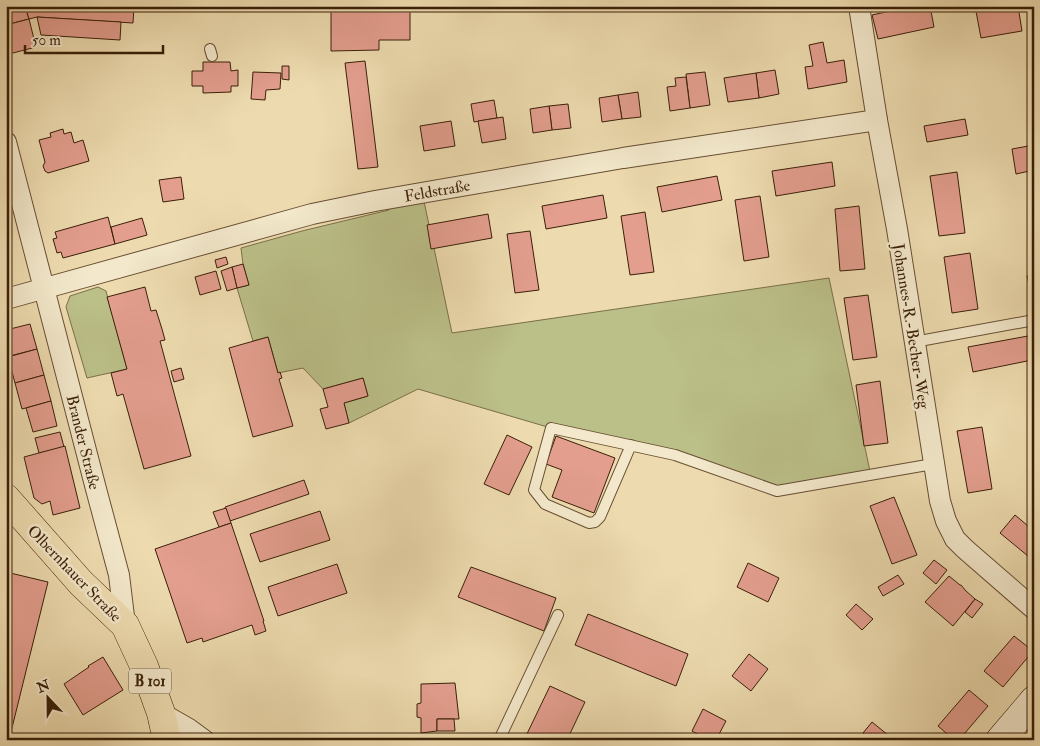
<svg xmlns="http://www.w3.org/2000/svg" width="1040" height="746" viewBox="0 0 1040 746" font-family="'IM FELL Double Pica',serif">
<rect width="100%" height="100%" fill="#eddbaf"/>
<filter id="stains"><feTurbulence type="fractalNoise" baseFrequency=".004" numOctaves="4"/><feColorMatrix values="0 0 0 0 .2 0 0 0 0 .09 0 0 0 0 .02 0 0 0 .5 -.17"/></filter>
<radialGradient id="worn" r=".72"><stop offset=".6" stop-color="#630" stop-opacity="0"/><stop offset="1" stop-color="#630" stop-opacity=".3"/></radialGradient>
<g fill="#bbbf88" stroke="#7a6f48">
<polygon points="422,192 452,333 829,278 871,476 777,491 675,455 551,428 418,389 349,423 344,403 368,396 363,378 323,389 303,368 278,373 268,337 253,341 237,288 249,285 243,264 241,248 302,231 389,210 388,199"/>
<polygon points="98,287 106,291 127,369 87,378 66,307 70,296"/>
</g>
<g fill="#e39e8e" stroke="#3a1f08">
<polygon points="6,6 25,6 29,19 6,25"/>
<polygon points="38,6 134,6 133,23 37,17 29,19 26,9"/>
<polygon points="331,6 410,6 410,40 379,40 379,50 331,51"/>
<polygon points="913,6 930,6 934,27 878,39 872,15"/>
<polygon points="975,6 1018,6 1022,31 981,38"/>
<polygon points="37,17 121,22 120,40 41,35"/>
<polygon points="29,19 36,47 9,54 6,44 6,25"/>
<polygon points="823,42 827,63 844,60 847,82 808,89 805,67 813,66 809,45"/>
<polygon points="365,61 378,167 358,169 345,63"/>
<polygon points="203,62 230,62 231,71 238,70 238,86 231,86 231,92 203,93 203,86 192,86 192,71 203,71"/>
<polygon points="282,66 289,66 289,80 282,79"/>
<polygon points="775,70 779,94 759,98 756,73"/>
<polygon points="253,72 281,73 280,89 266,90 265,100 251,99"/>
<polygon points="705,72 710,105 690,108 686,74"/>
<polygon points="756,73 759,98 728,102 724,78"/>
<polygon points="686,77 690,108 670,111 667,87 676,86 675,78"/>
<polygon points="638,92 641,117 622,119 618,95"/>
<polygon points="618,95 622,119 602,122 599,98"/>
<polygon points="494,100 497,118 474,122 471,104"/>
<polygon points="568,104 571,128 552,130 549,106"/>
<polygon points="549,106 552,130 533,133 530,109"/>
<polygon points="503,117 506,139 482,143 478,121"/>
<polygon points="965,119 968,135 927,142 924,126"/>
<polygon points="451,121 455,146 424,151 420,126"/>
<polygon points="63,129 64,134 71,132 74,143 83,140 89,161 48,173 45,171 43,166 45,162 39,140 51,137 50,133"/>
<polygon points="1034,145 1034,170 1016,174 1012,149"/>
<polygon points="832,162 835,186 776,196 772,171"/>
<polygon points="957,172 965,233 939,236 930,176"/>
<polygon points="717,176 722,200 662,212 657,187"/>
<polygon points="181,177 184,199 163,202 159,180"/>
<polygon points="603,195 607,218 546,229 542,206"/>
<polygon points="760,196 769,257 744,261 735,200"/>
<polygon points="859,206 865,269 840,271 835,209"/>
<polygon points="645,212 654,272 630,275 621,216"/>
<polygon points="488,214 492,238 431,249 427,225"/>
<polygon points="108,217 115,244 63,258 61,252 57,253 53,239 57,238 55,232"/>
<polygon points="142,218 147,235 115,244 111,227"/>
<polygon points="530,231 539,290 515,293 507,234"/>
<polygon points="970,253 978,309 952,313 944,257"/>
<polygon points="226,257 228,264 217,268 215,260"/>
<polygon points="243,264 249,285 237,288 232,267"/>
<polygon points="232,267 237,288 227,291 221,271"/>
<polygon points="216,271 221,289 200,295 195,277"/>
<polygon points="1034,274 1034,300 1032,300 1027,276"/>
<polygon points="145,287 151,311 156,310 162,329 165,340 160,341 191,456 144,469 123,394 117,396 111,373 127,369 107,297"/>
<polygon points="868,295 877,357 853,360 844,298"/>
<polygon points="30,324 37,349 6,357 6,330"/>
<polygon points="1028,336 1032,360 973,372 968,347"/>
<polygon points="268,337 278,373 280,372 282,378 279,379 293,426 253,437 229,348"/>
<polygon points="37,349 44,375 15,383 8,357"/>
<polygon points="181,368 184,379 174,382 171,371"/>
<polygon points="44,375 51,401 22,409 15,383"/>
<polygon points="363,378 368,396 344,403 349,423 326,429 320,409 328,407 323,389"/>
<polygon points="880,381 888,443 864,446 856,385"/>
<polygon points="51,401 57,426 33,432 26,408"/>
<polygon points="982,427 992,489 968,493 957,431"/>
<polygon points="60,432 64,447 39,453 35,438"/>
<polygon points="507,435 532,447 509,495 484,484"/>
<polygon points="556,436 615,458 594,513 552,497 562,470 546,464"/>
<polygon points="65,446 80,508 53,515 50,501 42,504 34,498 24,457"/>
<polygon points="304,480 309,494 230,521 225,507"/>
<polygon points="894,497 917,555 892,564 870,506"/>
<polygon points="226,508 231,523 219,527 213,512"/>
<polygon points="320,511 330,540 260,562 250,534"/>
<polygon points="1015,515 1034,531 1034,561 1000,533"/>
<polygon points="231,523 264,621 263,621 266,631 255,635 252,625 203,642 202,638 187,643 155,549"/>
<polygon points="934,560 947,570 936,584 923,573"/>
<polygon points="748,563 779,578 768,602 737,587"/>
<polygon points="337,564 347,593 278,616 268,587"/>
<polygon points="471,567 556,598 544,631 458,597"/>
<polygon points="6,572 48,582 9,740 6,740"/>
<polygon points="898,575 904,584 883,596 878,587"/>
<polygon points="949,576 960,585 961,585 966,591 975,599 953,626 925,602"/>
<polygon points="975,599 983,604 972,618 965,612"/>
<polygon points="856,604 873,619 862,630 846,615"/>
<polygon points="588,614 688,654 676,686 575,645"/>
<polygon points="1014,636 1033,651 1003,687 984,671"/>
<polygon points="749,654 768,669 751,691 732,676"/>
<polygon points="103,657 123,690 83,715 64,684 89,667 88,666"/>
<polygon points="455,683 459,719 437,719 437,731 421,733 421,718 417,717 417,704 421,703 421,684"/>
<polygon points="550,686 585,702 567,740 524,740"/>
<polygon points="969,690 988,706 959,740 954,740 938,726"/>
<polygon points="703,709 726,721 716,740 708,740 692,731"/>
<polygon points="437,719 454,719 455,731 437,731"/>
<polygon points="872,722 894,740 871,740 863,733"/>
</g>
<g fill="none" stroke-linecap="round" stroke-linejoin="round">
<defs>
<g id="lane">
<polyline points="210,49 212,56"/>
<polyline points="914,342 1034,320"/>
<polyline points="631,445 600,517 595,522 589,523 545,504 534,490 551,428 675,455 777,491 933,464"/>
<polyline points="499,740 558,615"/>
</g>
<g id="street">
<polyline points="859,6 877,120 897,229 940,501 946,521 955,539 965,549 1034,609"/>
<polyline points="6,142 96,489 119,575 125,625"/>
<polyline points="6,299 312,214 375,201 623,158 877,120"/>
<polyline points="161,713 189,729 204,740"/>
</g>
<polyline id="secondary" points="1000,740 1034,700"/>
<polyline id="primary" points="6,498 81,583 125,625 144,666 161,713 167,740"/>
</defs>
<use href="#lane" stroke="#674e32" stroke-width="12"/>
<use href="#street" stroke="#674e32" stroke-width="22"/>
<use href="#secondary" stroke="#3a1f08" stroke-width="29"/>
<use href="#primary" stroke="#3a1f08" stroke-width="29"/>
<use href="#lane" stroke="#f3e8cb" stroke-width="10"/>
<use href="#street" stroke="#f3e8cb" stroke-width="20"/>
<use href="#secondary" stroke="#f3e8cb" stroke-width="28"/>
<use href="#primary" stroke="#eddbaf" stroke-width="28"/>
</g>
<g text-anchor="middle" stroke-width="5" stroke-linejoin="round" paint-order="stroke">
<rect fill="#f3e8cb" stroke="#725b42" stroke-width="1" x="129" y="668.5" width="42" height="25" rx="4"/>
<g font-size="15" font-weight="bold" fill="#3a1f08">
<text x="150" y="686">B 101</text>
</g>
<g font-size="16" fill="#3a1f08" stroke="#f3e8cb">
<text transform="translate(437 190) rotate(-10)" y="6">Feldstraße</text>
<text transform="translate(912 326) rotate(81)" y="6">Johannes-R.-Becher-Weg</text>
<text transform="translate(84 442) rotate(76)" y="6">Brander Straße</text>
<text transform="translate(75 573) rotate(46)" y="6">Olbernhauer Straße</text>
</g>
</g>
<rect width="1040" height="746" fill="none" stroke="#eddbaf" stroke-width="25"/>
<rect x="8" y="8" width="1025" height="731" fill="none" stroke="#3a1f08" stroke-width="2.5"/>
<rect x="12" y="12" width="1015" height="721" fill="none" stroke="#3a1f08"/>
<g transform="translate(48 698) rotate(338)" stroke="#f3e8cb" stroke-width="4" paint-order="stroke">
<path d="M0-4L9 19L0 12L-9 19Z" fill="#3a1f08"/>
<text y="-8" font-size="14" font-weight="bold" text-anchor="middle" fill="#3a1f08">N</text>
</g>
<path d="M25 45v8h138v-8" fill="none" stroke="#3a1f08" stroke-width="2.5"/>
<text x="32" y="45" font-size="15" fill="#3a1f08" stroke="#f3e8cb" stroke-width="4" paint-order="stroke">50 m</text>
<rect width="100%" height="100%" filter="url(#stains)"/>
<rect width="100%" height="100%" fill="url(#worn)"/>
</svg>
